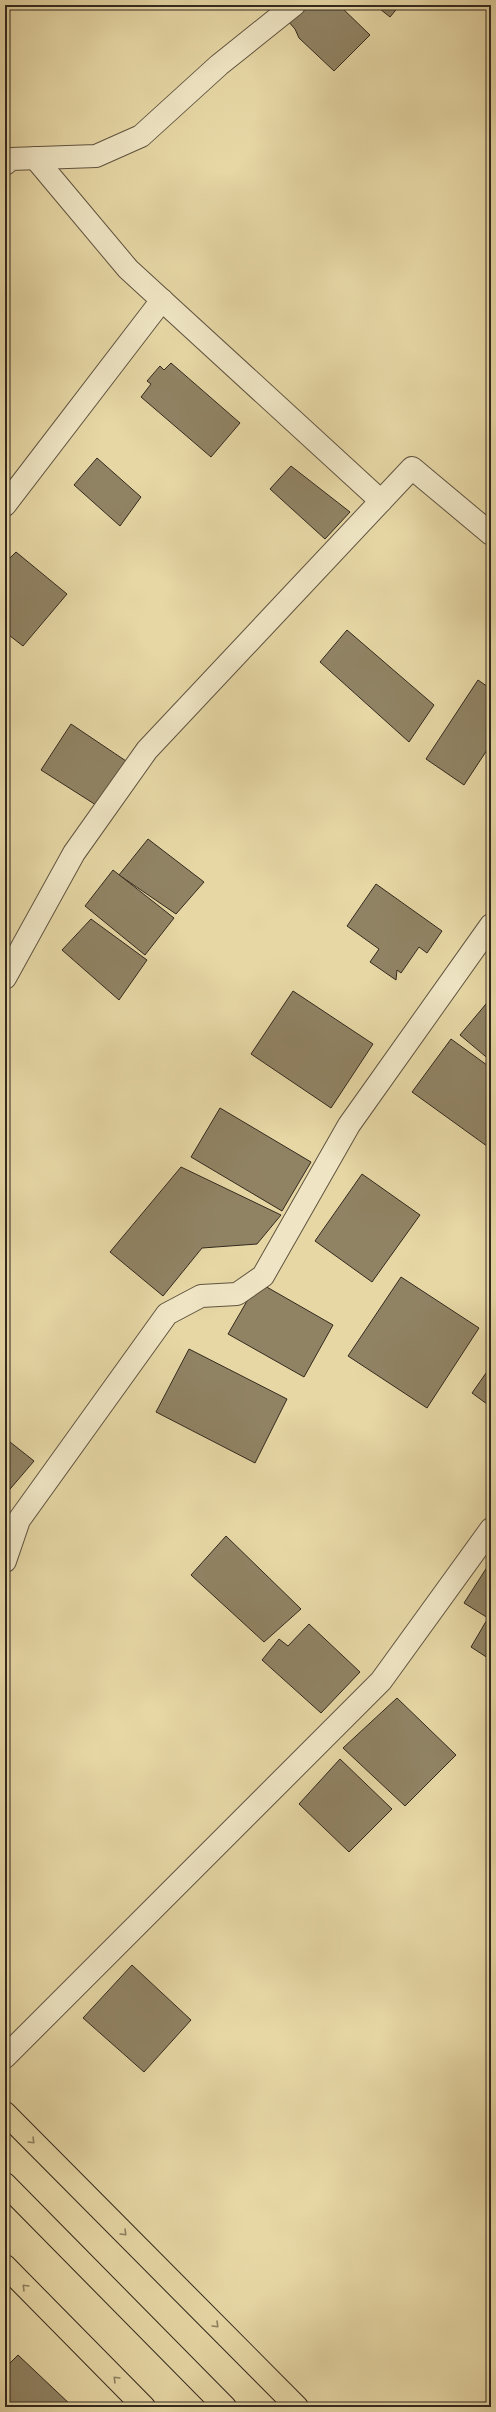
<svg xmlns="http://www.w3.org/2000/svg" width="496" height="2412" viewBox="0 0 496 2412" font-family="'Libre Bodoni',serif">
<rect width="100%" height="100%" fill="#e6d7a5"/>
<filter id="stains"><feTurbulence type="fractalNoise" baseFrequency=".005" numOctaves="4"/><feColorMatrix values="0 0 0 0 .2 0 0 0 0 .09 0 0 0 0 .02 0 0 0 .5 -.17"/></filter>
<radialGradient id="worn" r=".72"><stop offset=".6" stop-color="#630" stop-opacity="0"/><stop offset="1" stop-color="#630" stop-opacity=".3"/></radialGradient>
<g fill="#908364" stroke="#33291e">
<polygon points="302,5 339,5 370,35 334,71 299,38 295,29 287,20"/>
<polygon points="375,5 400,5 390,17"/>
<polygon points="171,363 240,423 211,457 141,397 151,384 147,381 160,366 164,370"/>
<polygon points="97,458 141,497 120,526 74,485"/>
<polygon points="291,466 350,512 325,539 270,489"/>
<polygon points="16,552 67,594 23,646 5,632 5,563"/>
<polygon points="347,630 434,705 409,742 320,662"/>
<polygon points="478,680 491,689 491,744 464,785 426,759"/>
<polygon points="71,724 129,763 96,805 41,770"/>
<polygon points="148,839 204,882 176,914 119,875"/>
<polygon points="113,870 174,918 145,955 85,906"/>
<polygon points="376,884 442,931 427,953 419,947 401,973 397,970 396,980 370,962 379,949 347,926"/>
<polygon points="91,919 147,960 119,1000 62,950"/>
<polygon points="293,991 373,1044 331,1108 251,1054"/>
<polygon points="491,998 491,1061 460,1035"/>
<polygon points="451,1039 491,1068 491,1149 412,1092"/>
<polygon points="220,1108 311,1162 282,1211 191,1157"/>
<polygon points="181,1167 281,1215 257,1244 202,1248 163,1296 110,1252"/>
<polygon points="362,1174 420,1215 372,1282 315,1241"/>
<polygon points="401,1277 479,1328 427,1408 348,1356"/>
<polygon points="258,1282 333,1325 304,1377 228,1334"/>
<polygon points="189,1349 287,1399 255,1463 156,1412"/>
<polygon points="491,1366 491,1407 472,1393"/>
<polygon points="5,1438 34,1461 5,1495"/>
<polygon points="226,1536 301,1609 264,1642 191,1575"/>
<polygon points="491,1561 491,1660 471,1647 488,1618 464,1603"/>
<polygon points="309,1624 360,1672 321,1713 262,1660 279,1639 288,1646"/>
<polygon points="397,1698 456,1755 405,1806 343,1748"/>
<polygon points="340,1759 392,1809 349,1852 299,1804"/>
<polygon points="132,1965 191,2020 144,2072 83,2018"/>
<polygon points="18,2355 73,2407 5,2407 5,2368"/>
</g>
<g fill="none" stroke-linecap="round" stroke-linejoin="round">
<defs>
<g id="minor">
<polyline points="35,158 128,269 381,501"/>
<polyline points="5,164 11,159 96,156 141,136 219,65 294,5"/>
<polyline points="5,505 162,300"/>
<polyline points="5,978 74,853 147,750 412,468 491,534"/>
<polyline points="5,1561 19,1520 167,1314 201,1296 237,1294 263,1276 349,1125 491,925"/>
<polyline points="5,2057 381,1681 491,1529"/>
</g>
<g id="trunk">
<polyline points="5,2113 297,2407"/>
<polyline points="5,2184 225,2407"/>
<polyline points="5,2266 144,2407"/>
</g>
</defs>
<use href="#minor" stroke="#605440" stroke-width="24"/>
<use href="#trunk" stroke="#33291e" stroke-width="24"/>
<use href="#minor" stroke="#efe5c4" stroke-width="22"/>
<use href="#trunk" stroke="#e6d7a5" stroke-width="22"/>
</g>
<defs><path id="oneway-chevron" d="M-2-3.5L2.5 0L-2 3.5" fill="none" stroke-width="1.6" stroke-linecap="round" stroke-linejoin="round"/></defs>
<g stroke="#8c8062">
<use href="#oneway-chevron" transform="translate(32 2141) rotate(45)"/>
<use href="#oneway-chevron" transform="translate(124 2233) rotate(45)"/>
<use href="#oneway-chevron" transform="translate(25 2287) rotate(-135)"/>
<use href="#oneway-chevron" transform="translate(216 2325) rotate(45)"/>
<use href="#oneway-chevron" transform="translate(116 2379) rotate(-135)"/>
</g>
<rect width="496" height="2412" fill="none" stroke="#e6d7a5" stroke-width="20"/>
<rect x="6" y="6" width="484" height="2400" fill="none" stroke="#33291e" stroke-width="2"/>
<rect x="10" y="10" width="476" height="2392" fill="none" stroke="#33291e"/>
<rect width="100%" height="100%" filter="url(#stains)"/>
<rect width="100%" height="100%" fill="url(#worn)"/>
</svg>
